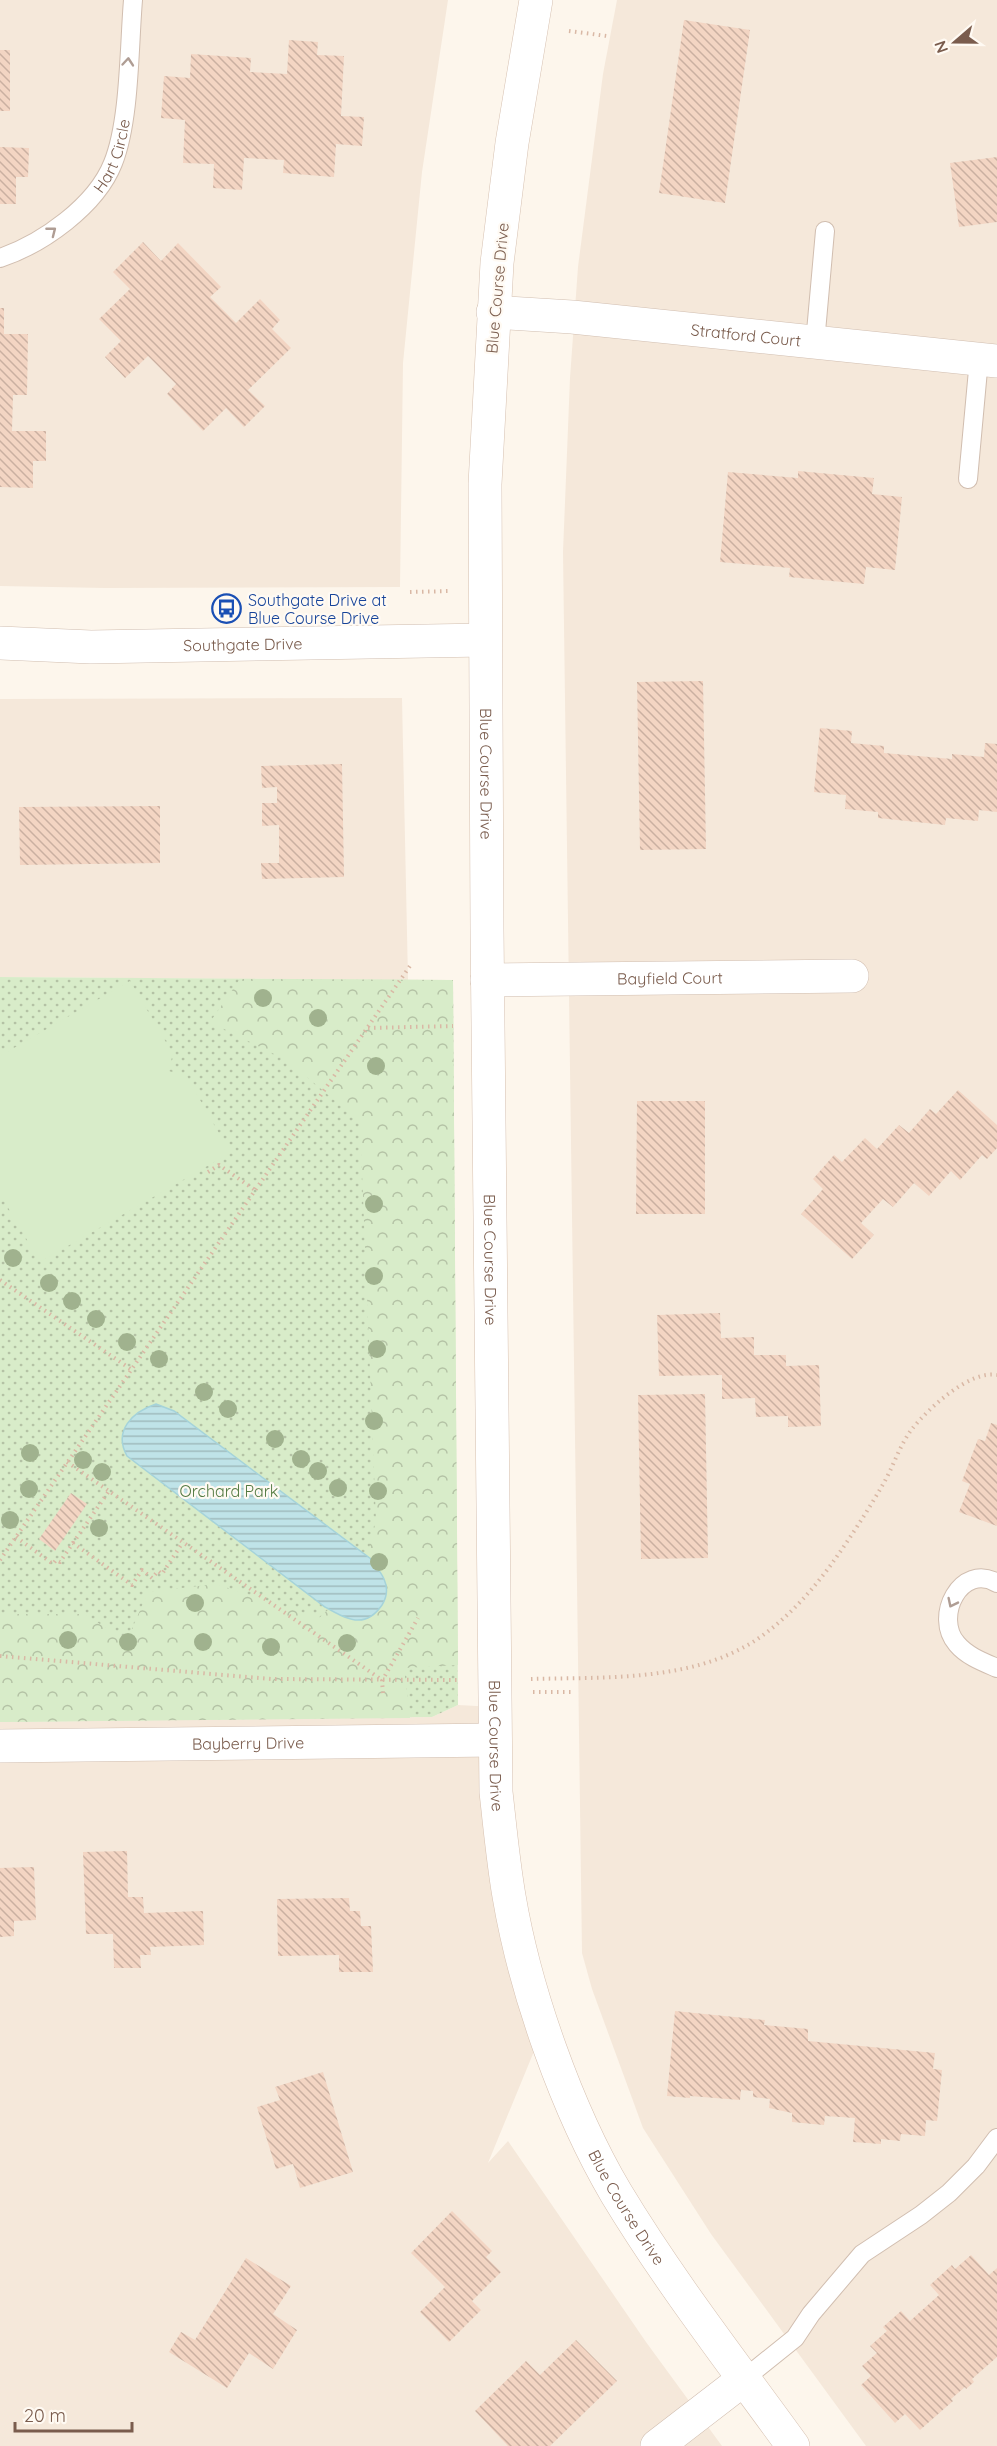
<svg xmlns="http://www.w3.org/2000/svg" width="997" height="2446" viewBox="0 0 997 2446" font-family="Quicksand,sans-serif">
<defs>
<pattern id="grass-dots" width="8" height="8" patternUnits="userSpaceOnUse" patternTransform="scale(1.5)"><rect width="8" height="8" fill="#d8ecc9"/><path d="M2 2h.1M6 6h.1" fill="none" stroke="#b4c2a5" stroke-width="1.8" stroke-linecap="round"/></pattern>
<pattern id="forest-crowns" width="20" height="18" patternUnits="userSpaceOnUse" patternTransform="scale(1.5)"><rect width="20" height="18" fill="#d8ecc9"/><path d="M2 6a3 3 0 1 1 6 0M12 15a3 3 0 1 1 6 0" fill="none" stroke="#b4c2a5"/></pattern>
<pattern id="water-rules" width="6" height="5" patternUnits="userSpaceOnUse" patternTransform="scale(1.5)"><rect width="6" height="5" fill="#bfe3e8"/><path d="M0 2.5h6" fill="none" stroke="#a0bbbe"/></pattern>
<pattern id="building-back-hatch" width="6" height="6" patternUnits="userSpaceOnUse" patternTransform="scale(1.5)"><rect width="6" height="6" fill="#f3d5c3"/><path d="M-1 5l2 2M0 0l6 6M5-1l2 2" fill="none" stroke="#cab0a1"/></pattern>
</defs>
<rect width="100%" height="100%" fill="#fdf6ec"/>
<g fill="#f5e8da">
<polygon points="0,0 448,0 422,172 403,363 400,587 105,588 0,586"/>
<polygon points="617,0 997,0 997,2446 866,2446 711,2234 643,2128 592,1989 582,1953 563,552 570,378 578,267 603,74"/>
<polygon points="402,698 408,980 0,977 0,699"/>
<polygon points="458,1705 495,1707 544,2027 488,2163 508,2141 646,2342 722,2446 0,2446 0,1722 432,1717"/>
</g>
<polygon fill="url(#grass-dots)" points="0,977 453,980 458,1705 432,1717 0,1722"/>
<polygon fill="url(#forest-crowns)" points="240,979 453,980 458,1665 404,1668 410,1718 0,1722 0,1614 83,1614 127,1640 148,1592 216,1584 319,1618 361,1580 376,1521 360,1122 288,1061 210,1022"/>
<polygon fill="#d8ecc9" points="130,981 173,1054 168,1071 186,1075 230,1153 40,1262 0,1194 0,1056"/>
<path fill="url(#water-rules)" stroke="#a5d3da" stroke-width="1.5" d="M156,1404L174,1411L371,1559C375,1565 381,1572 384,1579C388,1588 387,1597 382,1605C365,1630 346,1619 325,1607L127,1456C113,1431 132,1412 156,1404Z"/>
<g fill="url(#building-back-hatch)">
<polygon points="684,20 750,30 725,203 659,193"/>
<polygon points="289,40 318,42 317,55 344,56 341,116 364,117 362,146 336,144 334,177 283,173 284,160 244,158 242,190 213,188 214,164 183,163 185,120 161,118 164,76 190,78 191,54 251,58 250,72 287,74"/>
<rect x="0" y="50" width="10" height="61"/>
<polygon points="0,147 29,148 28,177 16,177 16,204 0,204"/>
<polygon points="997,157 997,222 959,227 950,163"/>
<polygon points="143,242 161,261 178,243 221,287 210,297 236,323 260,299 280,320 272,329 291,348 248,390 265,406 244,427 226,408 203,431 167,394 176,384 148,356 125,378 105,357 121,341 99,319 130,289 113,272"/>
<polygon points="0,308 4,308 4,334 28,334 27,395 13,395 12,431 46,431 46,461 33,461 33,488 0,487"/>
<polygon points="798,471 874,478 872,494 902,497 895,570 866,567 864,584 789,577 790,568 720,562 728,472 798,478"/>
<polygon points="703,681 706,849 640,850 637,682"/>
<polygon points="820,728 852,731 851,743 884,746 884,753 952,759 952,754 984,757 985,743 997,744 997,812 979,810 978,821 946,818 945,825 878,818 878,812 845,809 846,795 814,792"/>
<polygon points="342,764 344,877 262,879 261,863 279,863 279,825 262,826 262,803 277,803 277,787 262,788 261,766"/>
<polygon points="160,806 160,863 20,865 19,807"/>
<polygon points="958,1090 997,1125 997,1148 987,1159 982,1155 960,1180 951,1171 929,1196 914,1183 893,1207 883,1199 861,1223 874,1235 852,1259 801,1214 823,1189 813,1179 834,1155 842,1162 865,1138 877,1149 899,1125 909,1133 930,1109 936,1114"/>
<polygon points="637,1101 705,1101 705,1214 636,1214"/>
<polygon points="720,1313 721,1338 754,1337 754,1355 786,1355 786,1366 819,1365 821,1426 788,1427 788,1416 756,1417 755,1398 722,1399 722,1375 659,1376 657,1315"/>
<polygon points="705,1394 708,1558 641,1559 638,1395"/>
<polygon points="991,1423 997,1425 997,1526 959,1512 970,1484 962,1481 978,1439 985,1441"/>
<polygon points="71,1493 87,1504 55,1551 39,1539"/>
<polygon points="127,1851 128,1897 143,1897 144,1913 203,1911 204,1945 150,1947 151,1955 140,1955 141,1968 114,1968 113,1934 86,1934 83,1852"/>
<polygon points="34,1867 36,1920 14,1921 14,1936 0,1937 0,1868"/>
<polygon points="349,1898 350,1911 360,1911 361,1926 371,1926 373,1972 339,1972 339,1955 278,1956 277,1899"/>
<polygon points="675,2011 765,2020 764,2025 808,2029 808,2041 935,2053 933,2069 942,2070 937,2121 926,2120 925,2136 901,2134 900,2141 881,2139 881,2144 853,2142 855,2118 825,2116 824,2125 792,2122 792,2113 769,2108 770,2099 753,2097 753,2091 741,2090 740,2100 690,2096 690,2098 667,2096"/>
<polygon points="323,2072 353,2172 300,2188 293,2164 276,2169 257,2107 280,2100 275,2087"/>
<polygon points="452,2211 492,2251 486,2257 501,2272 472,2301 481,2310 449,2342 420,2312 445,2287 411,2253"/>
<polygon points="971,2255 989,2275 997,2268 997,2357 972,2379 974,2382 966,2389 965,2387 951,2399 953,2401 920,2430 905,2414 895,2423 861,2385 871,2376 862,2366 877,2353 870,2346 887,2331 883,2327 901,2311 910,2321 939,2295 930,2285 952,2265 955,2269"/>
<polygon points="246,2258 291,2286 273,2314 297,2330 273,2369 249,2353 227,2388 169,2352 181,2332 195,2340"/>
<polygon points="576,2340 617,2381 550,2446 508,2446 475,2411 526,2361 540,2375"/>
</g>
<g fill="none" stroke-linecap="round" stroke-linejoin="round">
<defs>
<g id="lane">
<path id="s1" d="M0,258C42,244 96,206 113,163C130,121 129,47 133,0"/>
<polyline points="815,343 825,231"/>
<polyline points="968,479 979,359"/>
<path d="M997,1583C961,1562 933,1617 957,1644C967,1656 983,1662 997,1668"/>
<polyline points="744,2379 795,2338 811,2314 862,2254 921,2215 949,2193 976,2166 997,2138"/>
</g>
<g id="street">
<path id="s2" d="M493,312L572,317L997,361"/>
<path id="s3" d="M0,643L91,647L485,640"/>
<path id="s4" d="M487,980L852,976"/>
<path id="s5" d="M0,1746L495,1740"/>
<polyline points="657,2446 744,2379"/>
</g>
<g id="secondary">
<path id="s6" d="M536,0L512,143L497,263L485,484L487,929L496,1792C500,1827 503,1861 509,1896C525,1991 567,2110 616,2193C669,2281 733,2363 793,2446"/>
</g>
</defs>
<use href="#lane" stroke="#d1beb0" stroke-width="20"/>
<use href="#street" stroke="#d1beb0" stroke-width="34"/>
<use href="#secondary" stroke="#d6c0b0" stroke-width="34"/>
<g stroke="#d9b8a5" stroke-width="4" stroke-dasharray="1.5 4.5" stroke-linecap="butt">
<polyline points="569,31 607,36"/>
<polyline points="410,592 451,591"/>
<polyline points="368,1028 453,1026"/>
<polyline points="208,1172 219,1165 255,1190"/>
<polyline points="0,1280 132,1370"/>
<polyline points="67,1462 382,1680"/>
<polyline points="16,1537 53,1564 56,1560 60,1562 73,1543 132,1585 142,1570 152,1578 158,1571 162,1574 183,1542"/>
<polyline points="73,1543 109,1491"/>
<polyline points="0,1560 412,963"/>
<polyline points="0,1656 271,1679 457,1680"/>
<path d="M531,1679C606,1677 691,1682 756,1640C786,1620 812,1591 833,1562C850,1538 867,1512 882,1486C893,1468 899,1446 912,1429C928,1409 969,1370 997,1375"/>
<polyline points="533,1692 571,1692"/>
<polyline points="383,1693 382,1681 418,1618"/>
</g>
<use href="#lane" stroke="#fff" stroke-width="18"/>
<use href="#street" stroke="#fff" stroke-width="33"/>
<use href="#secondary" stroke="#fff" stroke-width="33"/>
</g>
<g fill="#a0b28e">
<circle cx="263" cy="998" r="9"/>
<circle cx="318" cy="1018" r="9"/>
<circle cx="376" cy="1066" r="9"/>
<circle cx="374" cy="1204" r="9"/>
<circle cx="13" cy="1258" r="9"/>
<circle cx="374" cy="1276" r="9"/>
<circle cx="49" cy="1283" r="9"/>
<circle cx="72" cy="1301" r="9"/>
<circle cx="96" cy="1319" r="9"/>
<circle cx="127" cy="1342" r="9"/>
<circle cx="377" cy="1349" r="9"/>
<circle cx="159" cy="1359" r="9"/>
<circle cx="204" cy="1392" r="9"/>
<circle cx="228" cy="1409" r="9"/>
<circle cx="374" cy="1421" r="9"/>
<circle cx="275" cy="1439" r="9"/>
<circle cx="30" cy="1453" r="9"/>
<circle cx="301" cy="1459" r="9"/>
<circle cx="83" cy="1460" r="9"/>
<circle cx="318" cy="1471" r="9"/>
<circle cx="102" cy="1472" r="9"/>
<circle cx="338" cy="1488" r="9"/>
<circle cx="29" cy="1489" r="9"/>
<circle cx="378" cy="1491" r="9"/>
<circle cx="10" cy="1520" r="9"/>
<circle cx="99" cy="1528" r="9"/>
<circle cx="379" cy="1562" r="9"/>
<circle cx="195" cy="1603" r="9"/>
<circle cx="68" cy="1640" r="9"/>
<circle cx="128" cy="1642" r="9"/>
<circle cx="203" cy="1642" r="9"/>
<circle cx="347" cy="1643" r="9"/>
<circle cx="271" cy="1647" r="9"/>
</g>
<defs><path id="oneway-chevron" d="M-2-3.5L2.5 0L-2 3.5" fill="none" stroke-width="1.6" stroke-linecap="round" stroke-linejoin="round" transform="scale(1.5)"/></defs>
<g stroke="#af9d94">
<use href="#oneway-chevron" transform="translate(128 62) rotate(-85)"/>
<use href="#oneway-chevron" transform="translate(52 231) rotate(-38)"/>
<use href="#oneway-chevron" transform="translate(952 1603) rotate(116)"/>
</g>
<defs>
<symbol id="bus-ring" viewBox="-11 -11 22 22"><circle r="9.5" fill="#fffaf3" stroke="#1a4fb4" stroke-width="1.5"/><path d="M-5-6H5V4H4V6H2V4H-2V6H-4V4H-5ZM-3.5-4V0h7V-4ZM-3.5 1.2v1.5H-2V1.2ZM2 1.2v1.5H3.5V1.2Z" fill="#1a4fb4"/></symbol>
</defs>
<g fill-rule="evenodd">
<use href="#bus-ring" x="210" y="592" width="33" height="33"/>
</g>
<g text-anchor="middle" stroke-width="4.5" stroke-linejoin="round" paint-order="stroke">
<g font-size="16" fill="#7a5c4d" stroke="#fffaf3">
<text dy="6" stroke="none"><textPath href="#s1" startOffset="158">Hart Circle</textPath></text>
<text transform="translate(497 288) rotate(-85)" y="6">Blue Course Drive</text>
<text dy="6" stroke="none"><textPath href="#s2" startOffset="254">Stratford Court</textPath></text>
<text dy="6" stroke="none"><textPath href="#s3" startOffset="243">Southgate Drive</textPath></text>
<text dy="6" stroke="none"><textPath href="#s6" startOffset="777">Blue Course Drive</textPath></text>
<text dy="6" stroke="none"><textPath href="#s4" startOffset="183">Bayfield Court</textPath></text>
<text dy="6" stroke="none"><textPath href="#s6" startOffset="1263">Blue Course Drive</textPath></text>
<text dy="6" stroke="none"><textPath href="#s5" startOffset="248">Bayberry Drive</textPath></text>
<text dy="6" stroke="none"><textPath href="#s6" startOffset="1749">Blue Course Drive</textPath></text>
<text dy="6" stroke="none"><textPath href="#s6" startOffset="2235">Blue Course Drive</textPath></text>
</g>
<g font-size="16" fill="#164399" stroke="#fffaf3" text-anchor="start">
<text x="248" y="606">Southgate Drive at<tspan x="248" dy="18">Blue Course Drive</tspan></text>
</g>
<g font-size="16" fill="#537a41" stroke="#fffaf3">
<text x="229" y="1497">Orchard Park</text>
</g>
</g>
<g transform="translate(955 42) rotate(250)" stroke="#fffaf3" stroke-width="4.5" paint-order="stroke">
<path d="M0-4.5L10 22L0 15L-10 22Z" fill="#7a5c4d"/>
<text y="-9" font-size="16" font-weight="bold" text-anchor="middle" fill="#7a5c4d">N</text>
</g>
<path d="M15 2422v9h117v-9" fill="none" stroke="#7a5c4d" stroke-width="3"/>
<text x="24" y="2422" font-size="18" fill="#7a5c4d" stroke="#fffaf3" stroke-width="4.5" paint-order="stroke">20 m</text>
</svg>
